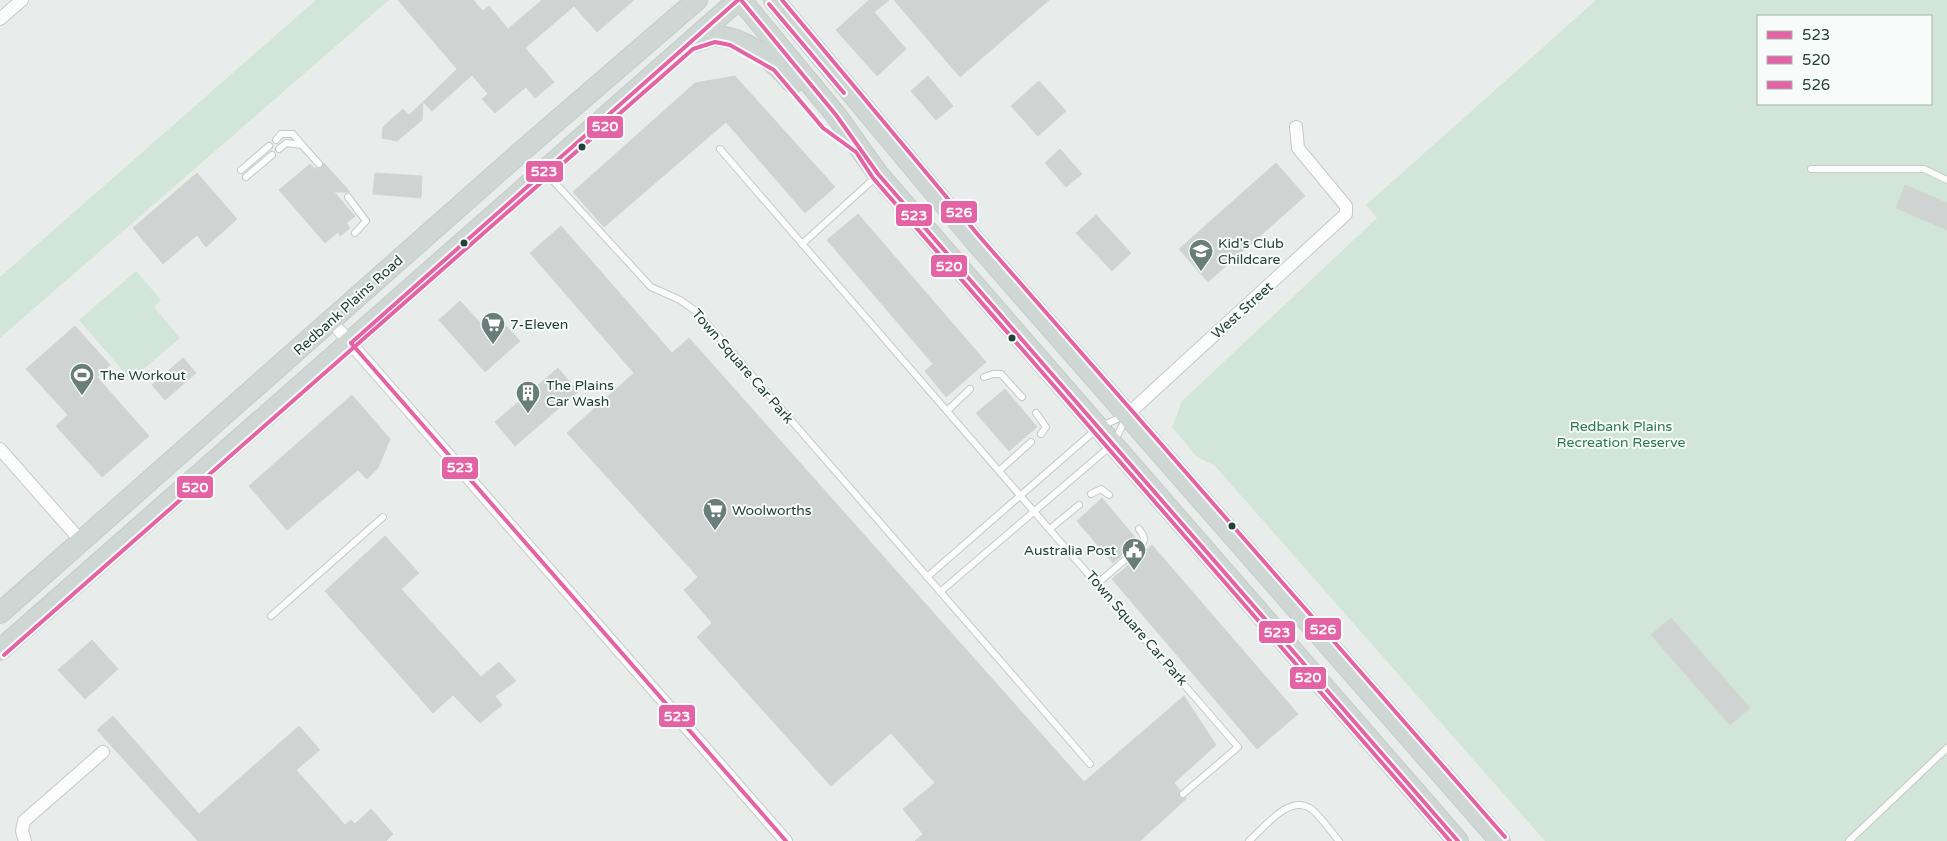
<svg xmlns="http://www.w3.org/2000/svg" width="1947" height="841" viewBox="0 0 1947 841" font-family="'Varela Round',sans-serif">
<rect width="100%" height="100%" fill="#e8edeb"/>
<g fill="#d1e6d8" fill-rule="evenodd">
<polygon points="316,0 389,0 0,338 0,277"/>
<path d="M1596,0H1947V841H1545L1215,466L1197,457L1172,427L1182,401L1377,218L1366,205ZM1758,16H1931V104H1758Z"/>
<polygon points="136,271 161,300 154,307 180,338 131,380 79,320"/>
</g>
<g fill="#cfd4d2" stroke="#d1d6d4">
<polygon points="398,0 473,0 483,11 489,6 508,29 542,0 634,0 597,32 574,6 525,48 554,82 535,98 526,87 495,113 482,99 488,94 472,75 432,111 423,102 457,69"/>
<polygon points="869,0 889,0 874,12 906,49 877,76 836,30"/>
<polygon points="894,0 1049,0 960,77"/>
<polygon points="735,76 835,187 805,213 726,122 604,227 573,192 695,83"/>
<polygon points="928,76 953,106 936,120 911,91"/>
<polygon points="1039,81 1066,111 1038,136 1011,106"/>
<polygon points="423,102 422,120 397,141 382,138 383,127 403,109 409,115"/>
<polygon points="1060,149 1082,174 1066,187 1045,163"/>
<polygon points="324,163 350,192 334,192 355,216 346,223 350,228 340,236 338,232 325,243 279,190 310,164 314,168 320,169"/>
<polygon points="1276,163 1305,196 1208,282 1179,249"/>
<polygon points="197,173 237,219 206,247 197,235 163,264 133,228"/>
<polygon points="375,173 422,176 421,198 373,194"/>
<polygon points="1905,185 1947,203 1947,230 1896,208"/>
<polygon points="858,214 986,362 946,397 925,371 933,364 827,240"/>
<polygon points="1096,215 1131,253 1112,271 1076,233"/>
<polygon points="561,226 672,353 689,338 1084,782 1184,696 1216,745 1174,783 1180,790 1180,798 1187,798 1140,841 915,841 923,834 903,809 935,783 891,733 831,786 697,637 712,623 684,590 698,577 567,433 634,373 530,253"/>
<polygon points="460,301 487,330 500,319 520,341 485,372 439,320"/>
<polygon points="75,326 110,365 97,377 149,436 102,477 56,426 68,415 26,369"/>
<polygon points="183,358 196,373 165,400 152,385"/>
<polygon points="558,368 578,392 515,446 495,422"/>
<polygon points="1005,389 1037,427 1009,451 976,413"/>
<polygon points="352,395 390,439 378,468 367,479 358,470 287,530 249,486"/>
<polygon points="1102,498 1138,541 1113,563 1077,521"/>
<polygon points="385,536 419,573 401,589 481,677 499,662 516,681 495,696 502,705 480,723 453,695 433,713 325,591"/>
<polygon points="1152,545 1298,714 1257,749 1112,579"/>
<polygon points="1671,618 1750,708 1730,725 1651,635"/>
<polygon points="92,640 118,669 85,699 58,670"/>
<polygon points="113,716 199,814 299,726 320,750 296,770 345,825 351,820 355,824 371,809 393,834 386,841 198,841 97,730"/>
</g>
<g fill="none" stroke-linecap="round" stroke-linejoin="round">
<defs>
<g id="service">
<polyline points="276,140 281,134 293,134 302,145"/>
<polyline points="279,149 286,143 302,145 319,164"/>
<polyline points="720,149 1238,747 1183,794"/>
<polyline points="1811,169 1924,169 1947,180"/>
<polyline points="241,170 269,146"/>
<polyline points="545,172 651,287 680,300 697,312 1090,764"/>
<polyline points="246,177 272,155"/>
<polyline points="348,197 366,221 355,233"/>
<polyline points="802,244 877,176"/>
<polyline points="984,377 993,374 1001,374 1022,397"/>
<polyline points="947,411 970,389"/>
<polyline points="1036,413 1046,427 1041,434"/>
<polyline points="1000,470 1031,442"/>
<polyline points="1091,494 1101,489 1109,495"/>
<polyline points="1051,528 1079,505"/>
<polyline points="927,577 1099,427 1124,416"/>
<path d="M1098,583L1141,546C1146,539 1144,536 1139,529"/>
<polyline points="940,592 1113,444 1126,418"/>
<polyline points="271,616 383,517"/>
<path d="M1249,841C1264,828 1288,795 1310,808C1319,814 1332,833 1339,841"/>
<polyline points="1849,841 1947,748"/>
</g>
<g id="minor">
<polyline points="0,19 22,0"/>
<polyline points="331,321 786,841"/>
<polyline points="1127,415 1346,214 1346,206 1298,148 1296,127"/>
<polyline points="0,449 81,541"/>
<polyline points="25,841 22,831 24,821 103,752"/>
</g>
<g id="primary">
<polyline points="741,0 836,115 878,174 1458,841"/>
<polyline points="774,0 974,240 1500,841"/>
<path d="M694,42C701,40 710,35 717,36C747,38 775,62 793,83"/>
<polyline points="0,613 522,151 697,0"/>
<polyline points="0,650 738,0"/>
</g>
</defs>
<use href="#service" stroke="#c5cac8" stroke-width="8"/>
<use href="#minor" stroke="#c5cac8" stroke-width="14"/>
<use href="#primary" stroke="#c3ccc9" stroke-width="22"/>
<use href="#service" stroke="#fcfcfc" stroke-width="6"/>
<use href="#minor" stroke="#fcfcfc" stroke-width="12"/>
<use href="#primary" stroke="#cfd7d5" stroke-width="20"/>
<defs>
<g id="bus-1">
<polyline points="741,0 836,115 878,174 1458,841"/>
<polyline points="351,343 786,841"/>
<polyline points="351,343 738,0"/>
</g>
<g id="bus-2">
<polyline points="769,4 844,93"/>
<polyline points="4,655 693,49 715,42 730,45 774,70 823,128 856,152 873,178 1450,841"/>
</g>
<polyline id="bus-3" points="782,0 979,236 1505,837"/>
</defs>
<use href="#bus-1" stroke="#f7fbf9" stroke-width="8"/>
<use href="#bus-2" stroke="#f7fbf9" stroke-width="8"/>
<use href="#bus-3" stroke="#f7fbf9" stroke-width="8"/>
<use href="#bus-1" stroke="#e463a4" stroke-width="4"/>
<use href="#bus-2" stroke="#e463a4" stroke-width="4"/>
<use href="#bus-3" stroke="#e463a4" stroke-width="4"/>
</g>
<defs>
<symbol id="school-pin" viewBox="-11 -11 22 30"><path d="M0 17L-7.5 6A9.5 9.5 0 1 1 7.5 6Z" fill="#697e78" stroke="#f7fbf9"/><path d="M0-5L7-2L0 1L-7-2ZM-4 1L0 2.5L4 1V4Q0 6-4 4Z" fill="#fff"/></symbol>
<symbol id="supermarket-pin" viewBox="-11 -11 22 30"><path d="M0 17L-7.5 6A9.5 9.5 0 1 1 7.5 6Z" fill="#697e78" stroke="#f7fbf9"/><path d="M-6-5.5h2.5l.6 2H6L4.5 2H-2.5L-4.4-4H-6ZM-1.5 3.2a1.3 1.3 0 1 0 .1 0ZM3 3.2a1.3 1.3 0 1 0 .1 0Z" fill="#fff"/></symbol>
<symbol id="stadium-pin" viewBox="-11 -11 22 30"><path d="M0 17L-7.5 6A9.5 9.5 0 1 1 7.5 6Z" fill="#697e78" stroke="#f7fbf9"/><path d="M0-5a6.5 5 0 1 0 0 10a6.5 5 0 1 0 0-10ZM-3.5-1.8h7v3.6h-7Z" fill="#fff"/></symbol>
<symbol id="building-pin" viewBox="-11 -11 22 30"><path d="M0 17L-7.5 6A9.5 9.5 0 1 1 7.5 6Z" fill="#697e78" stroke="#f7fbf9"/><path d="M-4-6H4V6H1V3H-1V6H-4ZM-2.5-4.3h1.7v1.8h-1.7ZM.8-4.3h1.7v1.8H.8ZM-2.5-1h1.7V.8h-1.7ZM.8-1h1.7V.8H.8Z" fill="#fff"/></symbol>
<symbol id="civic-pin" viewBox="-11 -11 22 30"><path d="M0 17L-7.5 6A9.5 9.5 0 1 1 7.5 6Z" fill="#697e78" stroke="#f7fbf9"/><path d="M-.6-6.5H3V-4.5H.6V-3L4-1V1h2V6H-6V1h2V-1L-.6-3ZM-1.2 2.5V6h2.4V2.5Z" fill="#fff"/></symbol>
</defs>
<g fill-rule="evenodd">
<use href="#school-pin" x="1187" y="237" width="28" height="38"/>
<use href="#supermarket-pin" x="479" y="310" width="28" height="38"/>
<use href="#stadium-pin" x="68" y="361" width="28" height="38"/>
<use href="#building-pin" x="514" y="379" width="28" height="38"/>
<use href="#supermarket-pin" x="701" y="496" width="28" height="38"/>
<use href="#civic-pin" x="1120" y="536" width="28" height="38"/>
</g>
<g fill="#24423a" stroke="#f7fbf9" stroke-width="2">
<circle cx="582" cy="147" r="4.5"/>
<circle cx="464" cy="243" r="4.5"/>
<circle cx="1012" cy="338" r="4.5"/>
<circle cx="1232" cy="526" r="4.5"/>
</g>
<g text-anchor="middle" stroke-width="4" stroke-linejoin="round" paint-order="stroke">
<g font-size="14" fill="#24423a" stroke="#f7fbf9" text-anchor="start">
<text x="1218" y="248">Kid's Club<tspan x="1218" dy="16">Childcare</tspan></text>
<text x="510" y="329">7-Eleven</text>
<text x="100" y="380">The Workout</text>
<text x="546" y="390">The Plains<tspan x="546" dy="16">Car Wash</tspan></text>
<text x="732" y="515">Woolworths</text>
<text x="1116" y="555" text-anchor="end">Australia Post</text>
</g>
<g font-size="14" fill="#24423a" stroke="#f7fbf9">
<text transform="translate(348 305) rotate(-42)" y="5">Redbank Plains Road</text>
<text transform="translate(1242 310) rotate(-42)" y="5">West Street</text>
<text transform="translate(743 366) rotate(49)" y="5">Town Square Car Park</text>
<text transform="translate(1137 628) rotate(49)" y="5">Town Square Car Park</text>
</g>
<g font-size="14" fill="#2d7a4b" stroke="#f7fbf9">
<text x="1621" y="431">Redbank Plains<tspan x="1621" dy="16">Recreation Reserve</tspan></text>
</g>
</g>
<g stroke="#f7fbf9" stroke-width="2">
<rect x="586" y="115" width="38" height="24" rx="5" fill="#e463a4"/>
<rect x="525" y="160" width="39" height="23" rx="5" fill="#e463a4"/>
<rect x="940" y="200" width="38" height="24" rx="5" fill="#e463a4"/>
<rect x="895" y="203" width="38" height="24" rx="5" fill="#e463a4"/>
<rect x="930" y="254" width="38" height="24" rx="5" fill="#e463a4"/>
<rect x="441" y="456" width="38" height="24" rx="5" fill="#e463a4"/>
<rect x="176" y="475" width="38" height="24" rx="5" fill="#e463a4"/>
<rect x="1304" y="617" width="38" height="24" rx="5" fill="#e463a4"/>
<rect x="1258" y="620" width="38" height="24" rx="5" fill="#e463a4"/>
<rect x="1289" y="666" width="38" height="24" rx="5" fill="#e463a4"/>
<rect x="658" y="704" width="38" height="24" rx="5" fill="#e463a4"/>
</g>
<g font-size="14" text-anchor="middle" font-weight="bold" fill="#fff">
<text x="605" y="131">520</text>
<text x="544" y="176">523</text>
<text x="959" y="217">526</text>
<text x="914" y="220">523</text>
<text x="949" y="271">520</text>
<text x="460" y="472">523</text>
<text x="195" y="492">520</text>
<text x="1323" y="634">526</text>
<text x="1277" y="637">523</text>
<text x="1308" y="682">520</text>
<text x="677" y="721">523</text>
</g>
<rect x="1757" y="15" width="175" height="90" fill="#f7fbf9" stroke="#a3b1ad"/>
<rect x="1767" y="31" width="25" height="8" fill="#e463a4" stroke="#a3b1ad"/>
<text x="1802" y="40" font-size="15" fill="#24423a">523</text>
<rect x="1767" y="56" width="25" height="8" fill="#e463a4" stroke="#a3b1ad"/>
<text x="1802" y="65" font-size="15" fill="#24423a">520</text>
<rect x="1767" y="81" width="25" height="8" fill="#e463a4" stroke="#a3b1ad"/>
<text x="1802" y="90" font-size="15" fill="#24423a">526</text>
</svg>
